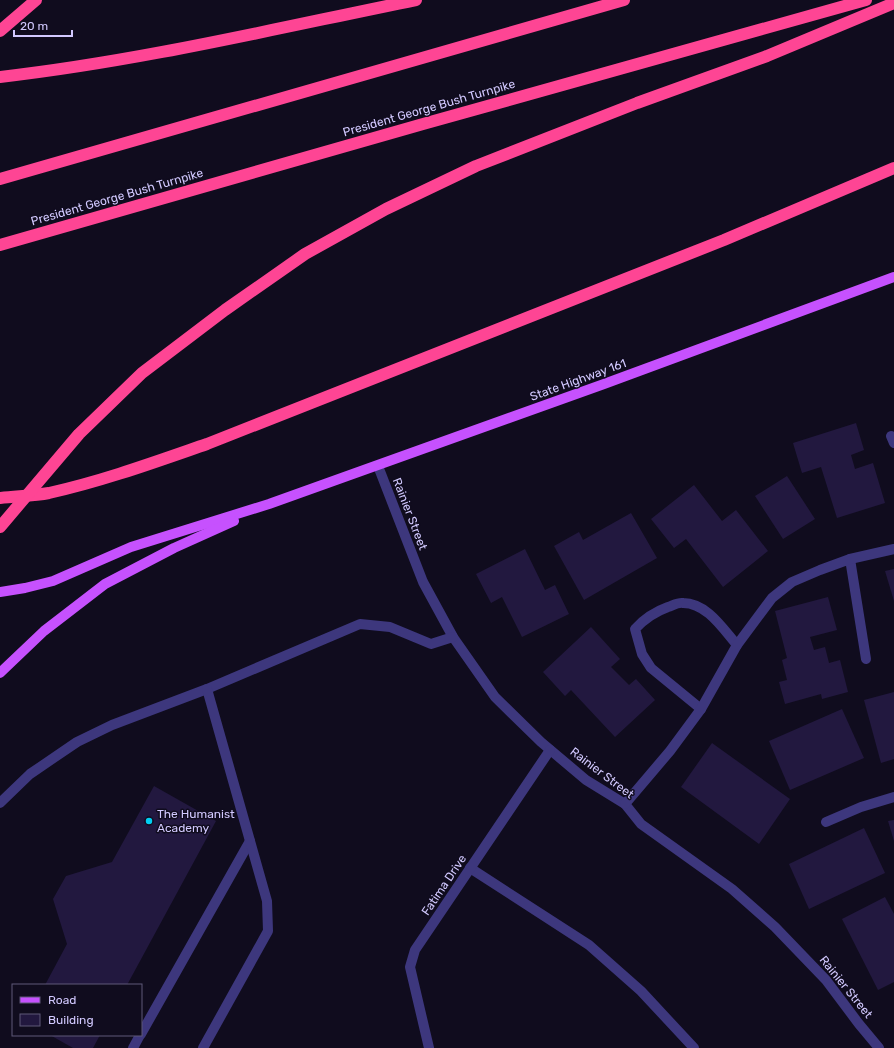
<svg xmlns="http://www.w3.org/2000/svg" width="894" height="1048" viewBox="0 0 894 1048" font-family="Rubik,sans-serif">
<rect width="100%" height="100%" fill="#100c1e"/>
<g fill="#22183f">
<polygon points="856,423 864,450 851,455 855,469 873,463 885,503 837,518 821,467 802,473 793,443"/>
<polygon points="787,476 815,519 783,539 755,496"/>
<polygon points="694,485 722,521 736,510 768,551 723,587 686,539 674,548 651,519"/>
<polygon points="631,513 657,558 584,600 554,546 579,532 583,540"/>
<polygon points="525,549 545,590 555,585 569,614 522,637 502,597 491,603 476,574"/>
<polygon points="894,569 894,601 885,571"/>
<polygon points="828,597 837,630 810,637 814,650 825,647 829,663 840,660 848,692 822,699 821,694 785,704 779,682 787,680 782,660 787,658 775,611"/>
<polygon points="591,627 620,659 611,667 629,685 636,679 655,700 615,737 571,690 565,696 543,672"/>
<polygon points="894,692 894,759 881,763 864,700"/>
<polygon points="842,709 864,758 790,790 769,741"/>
<polygon points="712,743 790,799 759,844 681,787"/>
<polygon points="154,786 216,821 127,985 45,985 67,944 53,899 66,876 112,862"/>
<polygon points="894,820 894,841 888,821"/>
<polygon points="864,828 885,873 809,909 789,864"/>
<polygon points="885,897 894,914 894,982 878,990 842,919"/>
<polygon points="50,1035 100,1035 93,1048 73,1048"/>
</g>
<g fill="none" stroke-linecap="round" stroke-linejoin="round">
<g stroke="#3d377d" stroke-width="10">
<polyline points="891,436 894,443"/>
<polyline points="378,466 423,582 453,637 495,697 541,742 586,780 625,804 641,824 732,889 775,927 826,980 859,1024 879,1048"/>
<polyline points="850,559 866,659"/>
<path d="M701,709L651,668L642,654L635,629C645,618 654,612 668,607C672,606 678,602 683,603C707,603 723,629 737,645"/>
<polyline points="0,803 30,774 77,742 112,725 207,689 360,624 390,627 431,644 453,637"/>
<polyline points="625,804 670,751 701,709 737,645 772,598 792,582 820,570 850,559 894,549"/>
<polyline points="826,822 861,807 894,797"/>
<polyline points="470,868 589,945 641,991 694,1048"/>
<polyline points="141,1034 250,841"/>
<polyline points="133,1048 140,1035"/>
<polyline points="203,1048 268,931 267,901 207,689"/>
<polyline points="429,1048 410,967 415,950 550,750"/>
</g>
<g stroke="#c651fe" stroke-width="10">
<polyline points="0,592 25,588 53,581 131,547 269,504 604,384 894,277"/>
<polyline points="0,673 44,631 105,584 174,548 234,521"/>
</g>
<g stroke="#fe4594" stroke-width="12">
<polyline points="0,31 36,0"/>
<path d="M0,77C140,61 278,28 416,0"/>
<polyline points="0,179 624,0"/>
<polyline points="0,245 423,124 866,0"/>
<path d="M0,498C16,496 33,496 49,493C103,481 155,462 207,444L724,240L894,168"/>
<polyline points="0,527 79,434 142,373 225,310 305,254 386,209 476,166 637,103 767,56 894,3"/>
</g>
</g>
<circle fill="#02cef2" stroke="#100c1e" stroke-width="1.5" cx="149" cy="821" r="4"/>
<g text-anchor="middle" stroke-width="3" stroke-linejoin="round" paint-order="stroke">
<g font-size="12" fill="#d2c9ff" stroke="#100c1e">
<text transform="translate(429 108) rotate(-16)" y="4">President George Bush Turnpike</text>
<text transform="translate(117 197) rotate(-16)" y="4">President George Bush Turnpike</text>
<text transform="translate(578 380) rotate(-20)" y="4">State Highway 161</text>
<text transform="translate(410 514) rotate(69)" y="4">Rainier Street</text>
<text transform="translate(602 773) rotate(37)" y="4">Rainier Street</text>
<text transform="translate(444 885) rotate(-56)" y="4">Fatima Drive</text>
<text transform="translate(846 987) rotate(51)" y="4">Rainier Street</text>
</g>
<g font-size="12" fill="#d2c9ff" stroke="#100c1e" text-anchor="start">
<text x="157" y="818">The Humanist<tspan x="157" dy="14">Academy</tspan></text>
</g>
</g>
<rect x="12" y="984" width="130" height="52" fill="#100c1e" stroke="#5e5878"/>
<rect x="20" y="997" width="20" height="6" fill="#c651fe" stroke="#5e5878"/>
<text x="48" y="1004" font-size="12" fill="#d2c9ff">Road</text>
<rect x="20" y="1014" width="20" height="12" fill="#22183f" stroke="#5e5878"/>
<text x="48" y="1024" font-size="12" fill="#d2c9ff">Building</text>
<path d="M14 30v6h58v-6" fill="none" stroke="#d2c9ff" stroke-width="2"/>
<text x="20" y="30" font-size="12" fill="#d2c9ff" stroke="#100c1e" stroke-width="3" paint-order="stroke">20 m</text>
</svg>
